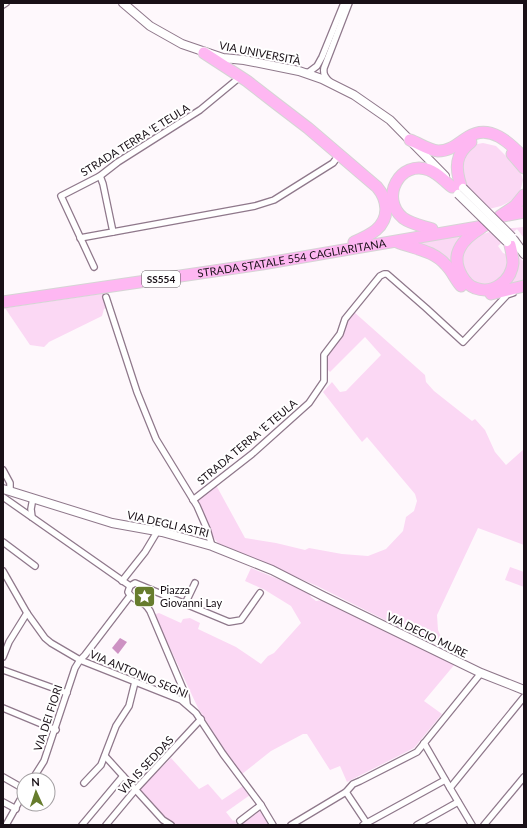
<svg xmlns="http://www.w3.org/2000/svg" width="527" height="828" viewBox="0 0 527 828" font-family="Lato,sans-serif">
<rect width="100%" height="100%" fill="#fef8fc"/>
<g fill="#fbd8f4">
<polygon points="483,143 496,146 520,170 523,180 520,192 513,200 501,206 489,209 466,186 462,177 462,156 472,145"/>
<path d="M524,227V238L517,229L498,246L503,253L508,255L509,268L495,284C490,284 481,286 477,284C454,273 458,246 479,236C490,230 511,228 524,227Z"/>
<polygon points="464,234 455,270 411,243"/>
<polygon points="514,252 524,262 524,283 507,284"/>
<polygon points="107,293 111,304 104,309 102,316 49,342 44,347 30,345 5,308"/>
<polygon points="354,312 425,375 426,382 434,391 472,421 475,419 485,430 495,452 506,465 524,449 524,545 478,528 437,615 438,630 442,639 429,642 317,586 218,543 213,537 197,503 198,499 216,485 245,538 276,543 305,550 309,548 342,554 368,556 386,549 403,531 406,517 414,511 417,501 415,494 367,437 362,442 323,392 332,382 340,392 346,391 381,355 365,337 330,372 328,370 327,356 342,337 346,323"/>
<polygon points="510,567 524,572 524,587 505,580"/>
<polygon points="251,568 308,591 311,597 316,601 322,600 455,664 424,701 442,714 414,748 347,782 340,766 330,770 307,734 303,734 271,751 242,774 231,760 198,708 156,618 156,614 159,613 181,623 183,619 190,618 200,623 198,629 236,647 261,664 268,656 274,653 301,623 291,606 265,590 245,581"/>
<polygon points="171,758 199,789 208,784 222,800 243,786 250,795 226,812 233,821 234,820 238,825 174,825 165,817 140,789"/>
<polygon points="260,811 269,825 240,825"/>
</g>
<polygon fill="#cd92c3" points="120,638 127,642 118,654 112,648"/>
<g fill="none" stroke-linecap="round" stroke-linejoin="round">
<defs>
<g id="street">
<polyline points="3,5 6,3"/>
<polyline points="304,73 309,72 317,66 322,57 344,3"/>
<path d="M330,82C325,77 323,74 324,68L349,3"/>
<polyline points="113,232 255,206 274,200 333,163 339,155"/>
<polyline points="80,238 113,232 103,184 100,176"/>
<polyline points="94,267 61,196 100,176 118,162 200,110 240,77"/>
<polyline points="106,297 137,392 156,439 197,506 207,529 212,546"/>
<polyline points="3,470 10,483 10,491"/>
<polyline points="3,497 130,586"/>
<polyline points="193,500 252,454 309,403 324,381 324,355 340,334 345,319 380,276 384,274 387,274 426,308 463,342 507,295 513,293"/>
<polyline points="32,517 31,509 33,498"/>
<polyline points="3,542 35,566"/>
<polyline points="3,571 27,613 45,638 51,643 80,660 181,700 196,713 223,754 261,805 273,825"/>
<polyline points="122,581 145,552 157,532"/>
<polyline points="185,604 195,583"/>
<polyline points="3,657 9,642 27,613"/>
<polyline points="3,670 67,693"/>
<path d="M187,704L186,696L150,611C143,598 133,602 128,592L130,586L135,583L229,622L241,620L260,593"/>
<polyline points="3,708 56,730"/>
<polyline points="424,743 450,788 472,825"/>
<polyline points="105,756 163,820 171,825"/>
<polyline points="3,777 24,789"/>
<polyline points="32,780 44,761 75,668 80,660 85,655 130,596"/>
<polyline points="84,783 101,765 116,726 129,706 135,682"/>
<polyline points="450,788 524,697"/>
<polyline points="346,792 368,825"/>
<polyline points="3,802 16,809"/>
<polyline points="240,821 261,805"/>
<polyline points="6,825 24,793"/>
<polyline points="82,825 123,776"/>
<polyline points="106,825 136,789 201,719"/>
<polyline points="291,825 346,792 353,784 360,781 417,752 481,673"/>
<polyline points="363,825 445,780"/>
<polyline points="417,825 458,802"/>
<polyline points="484,825 524,777"/>
</g>
<g id="secondary">
<polyline points="123,3 150,26 182,44 223,58 244,60 299,71 322,79 354,95 390,120 445,176"/>
<polyline points="514,240 524,254"/>
<polyline points="3,489 112,523 162,532 212,546 272,570 323,596 481,673 524,690"/>
</g>
<g id="highway">
<path d="M204,53L247,81L274,102L308,128L377,187C388,200 390,218 376,230C370,235 361,239 354,242"/>
<path d="M410,140C419,143 428,150 438,151C451,151 458,143 468,137C490,123 510,143 524,158"/>
<polyline points="512,154 524,168"/>
<path d="M461,186C455,168 455,154 471,142"/>
<polyline points="500,216 515,206 524,195"/>
<polyline points="503,216 524,212"/>
<path d="M481,228C463,239 449,254 462,276C465,281 469,286 475,288C493,295 511,281 513,263C513,257 511,250 510,245"/>
<path d="M432,229C423,226 411,224 403,218C379,198 400,159 429,170C438,173 445,182 452,187"/>
<path d="M397,242C414,249 433,250 446,265C452,271 455,279 461,286"/>
<polyline points="491,294 524,286"/>
<path id="s1" d="M3,302L262,264L484,226"/>
</g>
</defs>
<use href="#street" stroke="#8f788b" stroke-width="8"/>
<use href="#secondary" stroke="#8f788b" stroke-width="10"/>
<use href="#highway" stroke="#d6d4d5" stroke-width="13"/>
<use href="#street" stroke="#fff" stroke-width="5.5"/>
<use href="#secondary" stroke="#fff" stroke-width="8"/>
<use href="#highway" stroke="#feb7f2" stroke-width="11"/>
<defs>
<g id="secondary-bridge">
<polyline points="463,188 512,237"/>
<polyline points="458,194 507,242"/>
</g>
</defs>
<use href="#secondary-bridge" stroke="#8f788b" stroke-width="10" stroke-linecap="butt"/>
<use href="#secondary-bridge" stroke="#fff" stroke-width="8"/>
</g>
<defs>
<symbol id="sight-square" viewBox="-11 -11 22 22"><rect x="-9" y="-9" width="18" height="18" rx="4" fill="#667c2d" stroke="#fff"/><path d="M0-6L1.8-2.2L6-1.7L2.9 1.2L3.7 5.4L0 3.3L-3.7 5.4L-2.9 1.2L-6-1.7L-1.8-2.2Z" fill="#fff"/></symbol>
</defs>
<g fill-rule="evenodd">
<use href="#sight-square" x="132" y="584" width="25" height="25"/>
</g>
<g text-anchor="middle" stroke-width="4" stroke-linejoin="round" paint-order="stroke">
<rect fill="#fff" stroke="#5e585d" stroke-width="1" x="142" y="271" width="38" height="16" rx="3"/>
<g font-size="10" font-weight="bold" fill="#191017">
<text x="161" y="283">SS554</text>
</g>
<g font-size="11" fill="#191017" stroke="#fff">
<text transform="translate(260 53) rotate(11)" y="4">VIA UNIVERSITÀ</text>
<text transform="translate(135 140) rotate(-32)" y="4">STRADA TERRA 'E TEULA</text>
<text dy="4" stroke="none"><textPath href="#s1" startOffset="292">STRADA STATALE 554 CAGLIARITANA</textPath></text>
<text transform="translate(247 442) rotate(-40)" y="4">STRADA TERRA 'E TEULA</text>
<text transform="translate(168 524) rotate(13)" y="4">VIA DEGLI ASTRI</text>
<text transform="translate(427 635) rotate(26)" y="4">VIA DECIO MURE</text>
<text transform="translate(139 674) rotate(23)" y="4">VIA ANTONIO SEGNI</text>
<text transform="translate(48 718) rotate(-72)" y="4">VIA DEI FIORI</text>
<text transform="translate(146 765) rotate(-47)" y="4">VIA IS SEDDAS</text>
</g>
<g font-size="11" fill="#191017" stroke="#fff" text-anchor="start">
<text x="160" y="594">Piazza<tspan x="160" dy="13">Giovanni Lay</tspan></text>
</g>
</g>
<rect width="527" height="828" fill="none" stroke="#191017" stroke-width="8"/>
<g transform="translate(36 792) rotate(357)"><circle r="19" fill="#ffffff" stroke="#a39fa2"/>
<path d="M0-3L7 15L0 10L-7 15Z" fill="#667c2d"/>
<text y="-6" font-size="11" font-weight="bold" text-anchor="middle" fill="#191017">N</text>
</g>
</svg>
